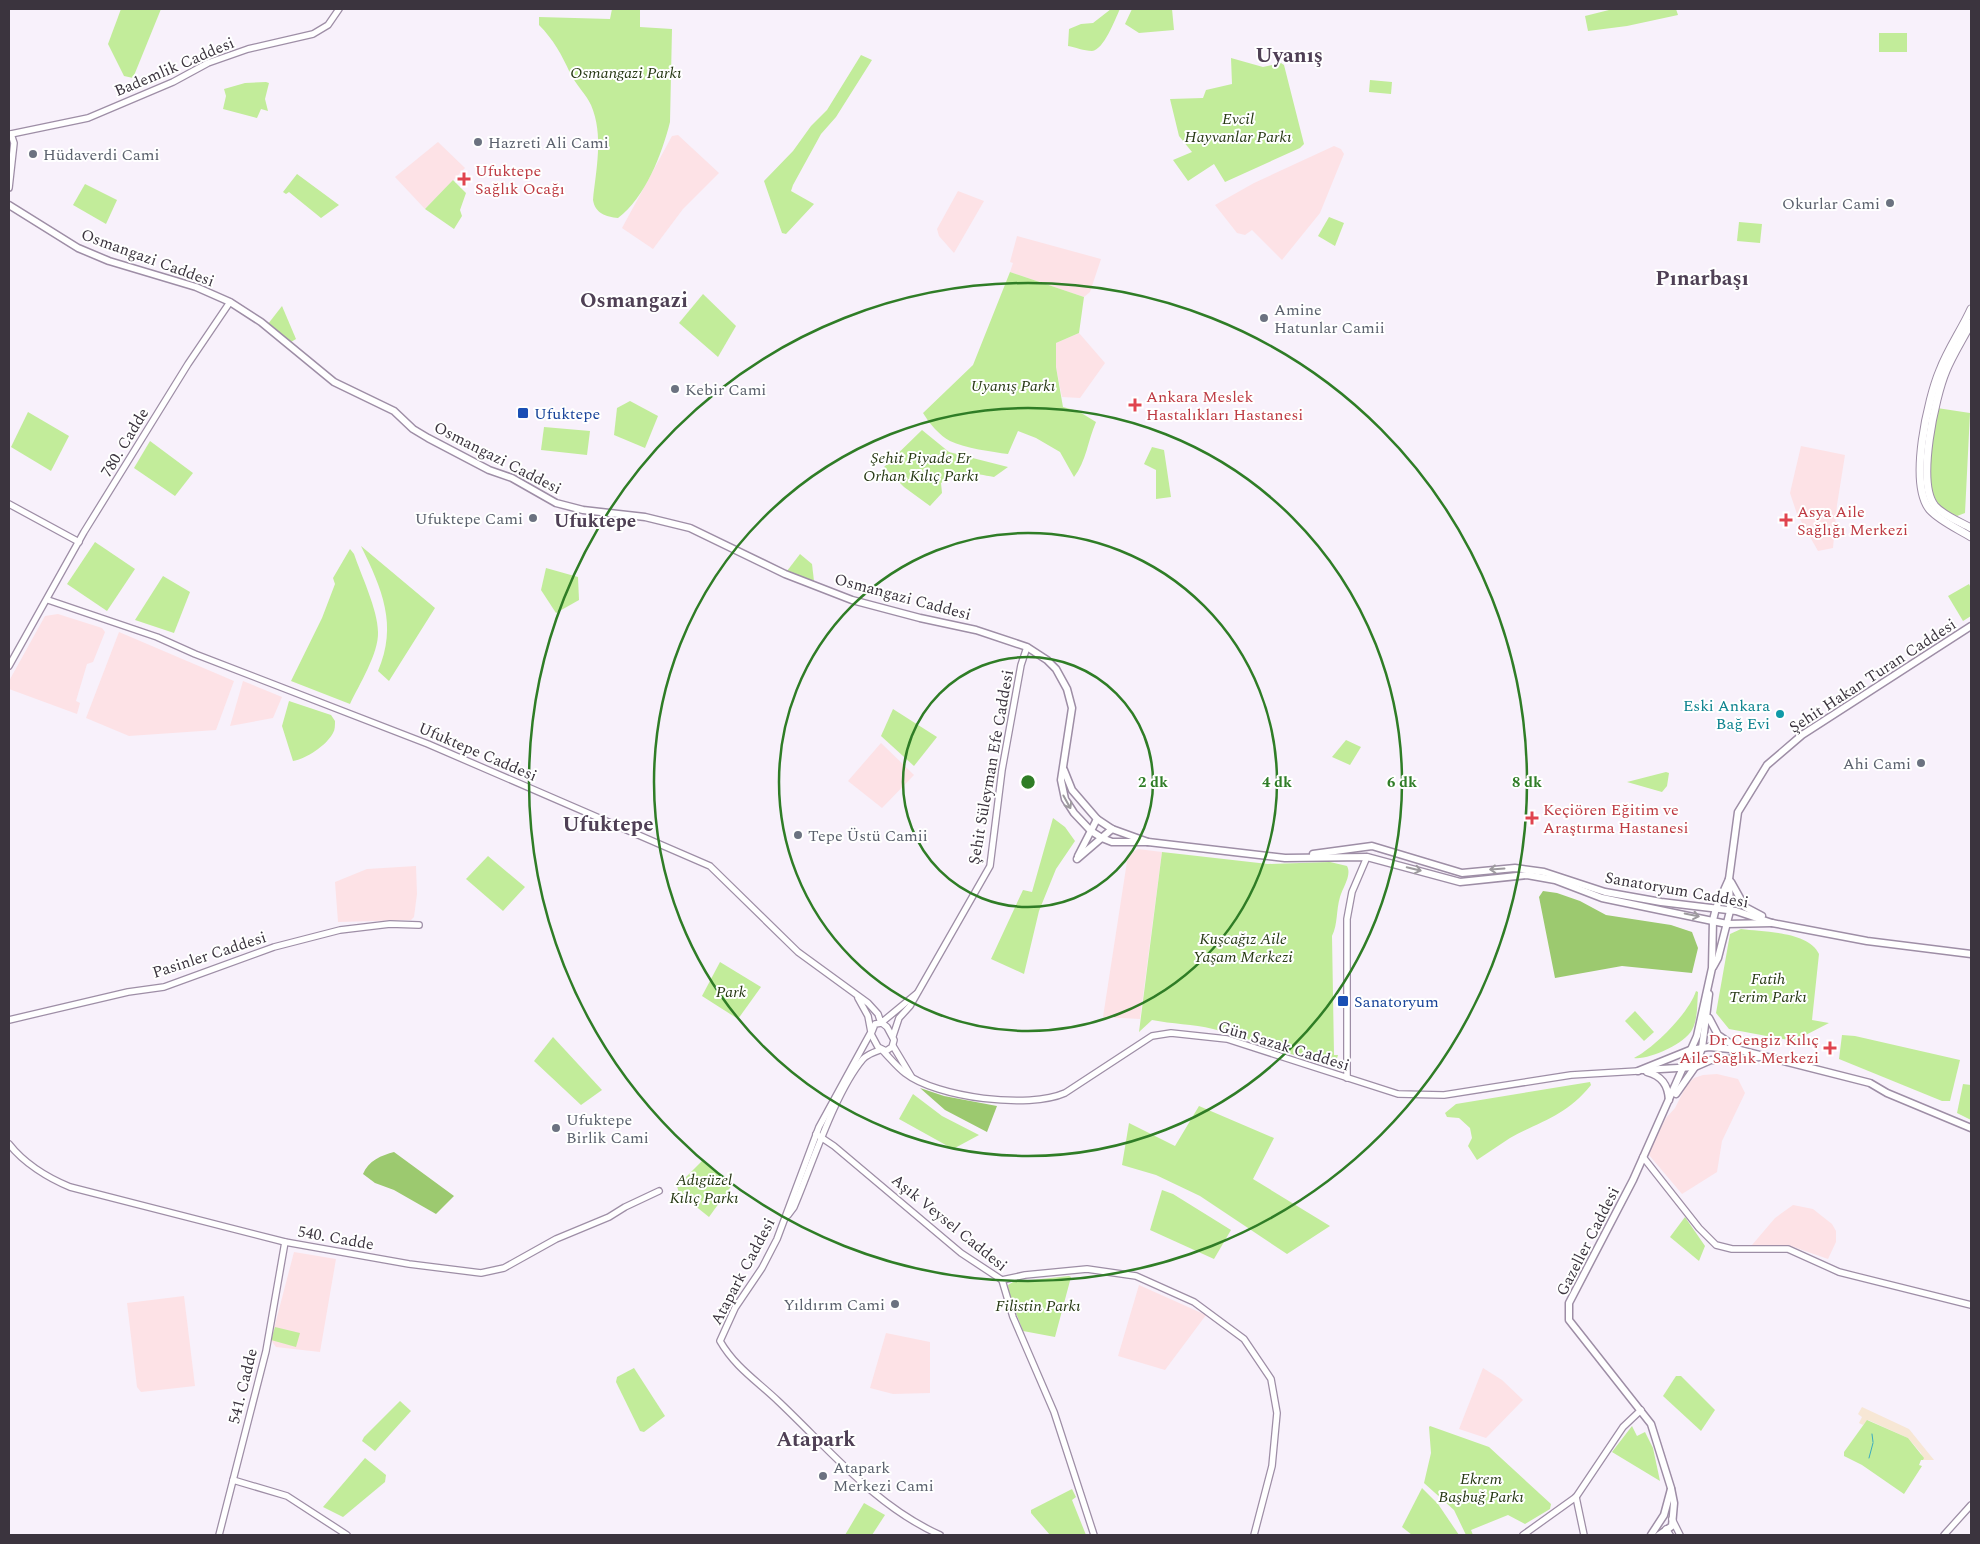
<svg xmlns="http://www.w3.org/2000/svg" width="1980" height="1544" viewBox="0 0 1980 1544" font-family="Spectral,serif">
<rect width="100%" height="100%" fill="#f8f1fb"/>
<polygon fill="#f7e7d5" points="1862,1407 1909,1429 1934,1460 1923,1460 1921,1453 1908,1438 1868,1420 1863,1425 1859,1423 1862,1417 1858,1414"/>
<g fill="#fde2e6">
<polygon points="678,135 719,173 683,209 653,249 622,228 672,136"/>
<polygon points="438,142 465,168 425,209 395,177"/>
<polygon points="1334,146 1341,149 1344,154 1320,213 1282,260 1252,230 1245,235 1237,233 1215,205 1254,183"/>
<polygon points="958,191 984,201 954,253 939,236 937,229"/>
<polygon points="1017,236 1101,259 1090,292 1084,297 1010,272 1013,263 1010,262"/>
<polygon points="1079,333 1105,363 1080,398 1062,397 1056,367 1056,343"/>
<polygon points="1801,446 1845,455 1837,505 1833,548 1818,551 1797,514 1790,493"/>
<polygon points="58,614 102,628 105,632 93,662 87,664 76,701 80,703 77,714 9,689 9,681 45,616"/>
<polygon points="119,632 234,681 216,730 129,736 86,718"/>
<polygon points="243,681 282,697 273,718 230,726"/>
<polygon points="881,743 914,775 882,808 848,781"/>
<polygon points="1138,849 1162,852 1140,1019 1103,1017 1128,855"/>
<polygon points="416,866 417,894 414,917 411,920 338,922 335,882 367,869"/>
<polygon points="1717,1074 1738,1079 1745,1093 1722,1141 1717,1172 1682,1194 1649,1155 1649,1151 1666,1118 1675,1108 1686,1086 1694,1078 1703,1075"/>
<polygon points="1793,1205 1813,1209 1832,1224 1836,1231 1836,1242 1828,1259 1788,1245 1752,1245 1775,1218"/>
<polygon points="294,1252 336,1259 320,1352 276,1347 271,1340"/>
<polygon points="1139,1285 1206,1315 1165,1370 1118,1356"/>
<polygon points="184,1296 195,1386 141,1392 137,1387 127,1303"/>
<polygon points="886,1333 930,1342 930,1393 893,1394 870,1388"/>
<polygon points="1483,1368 1502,1380 1523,1400 1486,1438 1459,1429"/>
</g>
<g fill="#c2ec9a">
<polygon points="121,9 161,9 133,78 124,76 108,44"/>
<path d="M612,9H640V27L672,29L670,122C662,154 645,198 618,218C606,217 595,213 593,200C596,170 604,135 591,105C586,94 576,85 570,73C562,55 553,39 539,25V17L610,19Z"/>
<path d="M1111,9H1120C1115,19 1104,50 1092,51C1084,51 1075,47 1068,46L1069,29L1081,24L1093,23Z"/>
<polygon points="1132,9 1172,9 1174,30 1139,33 1125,24"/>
<polygon points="1613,9 1676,9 1678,15 1627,26 1588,31 1585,16"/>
<rect x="1879" y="33" width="28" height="19"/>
<polygon points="861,55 872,60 836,117 821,134 793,185 791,191 814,204 786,234 782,233 764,181 793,151 811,126 827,110"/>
<polygon points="1231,58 1263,67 1281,63 1284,65 1304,144 1300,148 1225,182 1214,164 1188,181 1173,160 1192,152 1179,136 1170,99 1203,98 1206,90 1232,84"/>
<polygon points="1370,80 1392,82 1391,94 1369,92"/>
<polygon points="266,82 269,83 265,99 268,111 261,109 257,118 223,109 226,96 224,89 245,83"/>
<polygon points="297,174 339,205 321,218 289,192 286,194 283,192"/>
<polygon points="453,180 466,193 460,210 462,216 454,229 425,209"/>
<polygon points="85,184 117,200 106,224 73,205"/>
<polygon points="1329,217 1344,223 1335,246 1318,236"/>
<polygon points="1739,222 1762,224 1760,243 1737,241"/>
<path d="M1010,272L1084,297L1079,333L1056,343V367L1063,407L1078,411L1096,422C1088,440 1086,462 1074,477L1060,452L1036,438L1018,431L1008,454C992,452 965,448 950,441C940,436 929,423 923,413L973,365Z"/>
<polygon points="703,294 736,326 718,357 679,323"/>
<polygon points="282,306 296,339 291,342 268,324"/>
<polygon points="630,401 658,416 645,448 614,435 617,408"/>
<path d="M1937,408L1970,413L1965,513L1957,516C1950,513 1942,509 1938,503C1922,482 1934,433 1937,408Z"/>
<polygon points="28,412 69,436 51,471 11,447"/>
<polygon points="544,427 590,431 587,455 541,450"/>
<path d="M922,430L949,452L1008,467L994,477C971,473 961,470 941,483L942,493L930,506L904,487L884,467Z"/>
<polygon points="150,441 193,473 175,496 134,468"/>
<polygon points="1152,447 1164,450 1171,497 1156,499 1156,470 1144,464"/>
<polygon points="95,542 135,569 107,611 67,584"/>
<path d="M361,546L435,608L389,681L378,671C398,625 382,589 361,546Z"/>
<path d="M350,549L354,554C361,575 378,610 378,632C379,653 359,685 350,704L291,681L322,618L335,584L333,578Z"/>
<polygon points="800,554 812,564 814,581 787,571"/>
<polygon points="546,568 578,577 579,600 556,613 541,590"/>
<polygon points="163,576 190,592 174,633 135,620"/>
<polygon points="1969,584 1971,588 1971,616 1963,621 1948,596"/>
<path d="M289,701L331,715L335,721C335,725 335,730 333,733C327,745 306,759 293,761L282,726Z"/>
<polygon points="893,709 937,737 914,766 881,736"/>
<polygon points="1346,740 1361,747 1350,765 1332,757"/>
<polygon points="1666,772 1669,773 1667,786 1662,792 1627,782"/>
<polygon points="1053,818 1065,827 1075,841 1056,869 1039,911 1024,974 991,959 1023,890 1032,892"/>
<path d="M1162,852L1268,864L1330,862L1347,866C1352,875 1343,887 1340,897C1336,910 1338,924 1332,936L1334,1055H1338L1335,1065C1293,1058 1254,1039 1213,1029C1193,1024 1172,1024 1152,1020L1139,1032Z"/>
<polygon points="488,856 525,887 503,911 466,879"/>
<path d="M1741,929C1763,932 1809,931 1819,954L1812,1020L1829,1023L1794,1041L1729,1029L1716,1013L1730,934Z"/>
<polygon points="720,962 761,987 738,1019 702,996"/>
<path d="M1696,991L1698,992C1697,1004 1698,1019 1692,1030C1684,1044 1649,1060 1634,1058C1654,1048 1689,1013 1696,991Z"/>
<polygon points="1635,1011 1654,1032 1644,1041 1625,1021"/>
<polygon points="1842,1035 1855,1036 1960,1060 1950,1101 1942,1101 1839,1059"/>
<polygon points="553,1037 602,1090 581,1105 534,1061"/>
<path d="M1590,1082L1591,1085C1566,1116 1543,1120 1510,1138C1499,1145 1488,1153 1477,1160L1468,1146L1472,1138L1470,1128L1459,1118L1447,1117L1445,1113L1456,1104Z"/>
<polygon points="1963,1084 1971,1085 1971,1120 1957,1113"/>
<polygon points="913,1094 942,1116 979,1135 953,1149 899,1119"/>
<polygon points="1199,1106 1274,1138 1253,1179 1330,1226 1287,1254 1200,1196 1156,1175 1122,1165 1129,1123 1175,1146"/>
<polygon points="702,1161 732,1185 709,1217 679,1193 677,1186"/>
<polygon points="1162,1190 1173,1194 1231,1230 1214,1259 1150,1230"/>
<polygon points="1685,1217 1705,1246 1699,1261 1670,1237"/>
<polygon points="1069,1276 1071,1277 1055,1337 1023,1331 1009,1295 1008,1285 1013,1282"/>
<polygon points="275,1327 300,1333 296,1347 271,1340"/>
<polygon points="634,1368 665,1416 644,1432 640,1431 616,1382 617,1377"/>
<polygon points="1676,1376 1681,1376 1715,1410 1701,1431 1663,1396"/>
<polygon points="400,1401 411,1411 375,1451 362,1441 364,1437"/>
<polygon points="1867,1420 1908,1438 1924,1458 1923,1460 1921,1460 1919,1465 1922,1466 1904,1494 1862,1465 1844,1456 1844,1452"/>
<polygon points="1430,1426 1489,1447 1551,1504 1550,1509 1525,1524 1508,1515 1471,1530 1473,1535 1466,1535 1454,1510 1424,1483 1431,1453 1429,1427"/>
<polygon points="1632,1426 1637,1436 1645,1432 1653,1448 1660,1481 1612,1452"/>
<polygon points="365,1458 386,1475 385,1482 343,1517 323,1507"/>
<polygon points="1422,1488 1438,1504 1459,1535 1412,1535 1402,1527"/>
<polygon points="1072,1489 1076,1497 1072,1500 1086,1535 1050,1535 1031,1513 1031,1510"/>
<polygon points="864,1503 885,1515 872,1535 845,1535"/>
</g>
<g fill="#9cc96f">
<polygon points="1543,891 1557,893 1580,901 1606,915 1671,925 1692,932 1698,948 1692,973 1622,966 1555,978 1539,897"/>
<polygon points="920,1088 944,1096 997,1106 987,1132 945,1110"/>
<path d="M394,1152L454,1196L436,1214L394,1190L375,1183L363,1174C368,1161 382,1155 394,1152Z"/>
</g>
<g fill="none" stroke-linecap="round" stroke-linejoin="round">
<g stroke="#3cabc0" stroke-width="1">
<polyline points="1872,1434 1873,1442"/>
<polyline points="1869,1458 1873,1443"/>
</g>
<defs>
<g id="tertiary">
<polyline points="11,134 88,118 173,82 208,63 248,49 313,34 328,25 339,9"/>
<polyline points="9,188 14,143 11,134"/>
<polyline points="9,504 79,542"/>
<polyline points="48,600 157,637 195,654 428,744 710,866 798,952 868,1003 878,1014 881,1023 916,994"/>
<polyline points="9,666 84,532 188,364 230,302"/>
<path d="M858,998L868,1016L871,1032L819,1127L777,1239L762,1268L735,1308L720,1341C735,1367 757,1381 778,1401C829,1449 875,1506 940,1535"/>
<polyline points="9,1020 128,992 164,987 274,947 340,930 390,924 419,925"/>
<polygon points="882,1023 887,1027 894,1040 892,1047 886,1051 878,1047 871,1034 875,1024"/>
<polyline points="893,1036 899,1018 910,1006 990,866 1002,770 1021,665 1027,647"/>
<polyline points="893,1046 911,1076"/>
<path d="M883,1051C890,1058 897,1067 905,1073C937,1098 1029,1109 1065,1093L1152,1036L1171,1033L1227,1039L1398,1094L1444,1095L1571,1075L1638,1071"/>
<polyline points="1347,1078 1347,919 1352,892 1367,857"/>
<polyline points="816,1134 834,1146 961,1253 1002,1280 1013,1317 1054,1412 1094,1535"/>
<path d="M9,1144C24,1163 48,1178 70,1187L285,1242L409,1264L481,1273L504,1268L556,1239L609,1217L625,1207L659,1191"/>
<polyline points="1643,1157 1699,1228 1716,1245 1732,1249 1788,1249 1839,1272 1971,1305"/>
<path d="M788,1215L794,1207C812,1165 835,1092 863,1059C868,1054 874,1052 880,1050"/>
<polyline points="1002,1280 1025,1275 1087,1269 1136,1276 1194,1302 1244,1339 1271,1379 1277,1413 1272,1466 1254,1535"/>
<polyline points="233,1480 287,1496 347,1535"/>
<polyline points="1576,1497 1584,1535"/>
<polyline points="1672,1519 1680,1535"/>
<polyline points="1666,1529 1670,1535"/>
<polyline points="219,1535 266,1351 285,1242"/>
<polyline points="1523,1535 1576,1497 1623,1427 1641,1410"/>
<polyline points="1944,1535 1971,1505"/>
</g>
<g id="secondary">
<polyline points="9,205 78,248 109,261 196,287 230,302 261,322 334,382 394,411 413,429 428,438 489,470 512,478 556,503 583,510 645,517 690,528 785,574 852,600 920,618 976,630 1027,647 1047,660 1056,669 1067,689 1072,708 1061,780 1065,799 1074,813 1091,831 1102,838 1112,842 1148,842"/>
<polyline points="1064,770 1072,790 1097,819 1112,829 1148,842 1285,858 1367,857 1460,882 1527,875 1555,880 1602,898 1727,924 1772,923"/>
<polyline points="1313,854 1372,846 1462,873 1515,868 1544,872 1605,892 1661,902 1736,911 1772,923 1867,941 1971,954"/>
<polyline points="1078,856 1097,819"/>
<polyline points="1077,859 1112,829"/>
<polyline points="1731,882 1745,907 1762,916"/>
<polyline points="1713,967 1718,958 1730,911 1729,879 1738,812 1767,765 1802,735 1971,626"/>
<polyline points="1709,1018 1718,1035 1737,1048"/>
<polyline points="1643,1070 1695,1067 1711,1060 1761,1057"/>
<polyline points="1638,1071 1690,1050 1709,1047 1740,1050 1870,1083 1887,1093 1971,1128"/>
<path d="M1647,1072C1662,1076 1668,1085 1669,1100"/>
<polyline points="1676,1094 1695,1067 1702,1048 1709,994"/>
<polyline points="1651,1535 1664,1515 1671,1489"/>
<polyline points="1659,1535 1672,1526 1674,1503 1671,1488 1651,1424 1569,1320 1569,1303 1633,1180 1697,1036 1712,968 1713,920 1716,908 1729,879"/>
</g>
<g id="primary">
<path d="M1971,309C1962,329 1948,349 1940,370C1928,398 1908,484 1930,510C1940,521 1958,529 1971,537"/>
<path d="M1971,323C1963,339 1953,354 1946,371C1935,397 1916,483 1935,506C1944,516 1960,522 1971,528"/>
</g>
</defs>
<use href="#tertiary" stroke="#9e8ea6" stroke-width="8"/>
<use href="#secondary" stroke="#9e8ea6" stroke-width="9"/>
<use href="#primary" stroke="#9e8ea6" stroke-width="9"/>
<use href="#tertiary" stroke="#fff" stroke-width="5.5"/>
<use href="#secondary" stroke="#fff" stroke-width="6"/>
<use href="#primary" stroke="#fff" stroke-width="7"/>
</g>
<defs><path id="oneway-shaft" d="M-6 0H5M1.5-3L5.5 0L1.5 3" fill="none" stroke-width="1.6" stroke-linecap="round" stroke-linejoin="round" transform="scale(1.25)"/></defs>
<g stroke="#9d9a9e">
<use href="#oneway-shaft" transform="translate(1067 802) rotate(61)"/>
<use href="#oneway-shaft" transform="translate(1414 869) rotate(14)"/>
<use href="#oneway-shaft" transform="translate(1497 869) rotate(176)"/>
<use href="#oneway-shaft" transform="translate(1692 915) rotate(12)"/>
</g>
<g fill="none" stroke="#2f7d26" stroke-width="2.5">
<circle cx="1028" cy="782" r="125"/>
<circle cx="1028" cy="782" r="249"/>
<circle cx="1028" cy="782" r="374"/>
<circle cx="1028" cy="782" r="499"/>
</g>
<g fill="#6b7280" stroke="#fff" stroke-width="2">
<circle cx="478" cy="142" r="5"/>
<circle cx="33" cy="154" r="5"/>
<circle cx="1890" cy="203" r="5"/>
<circle cx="1264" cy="318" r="5"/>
<circle cx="675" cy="389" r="5"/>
<circle cx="533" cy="518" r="5"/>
<circle cx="1921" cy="763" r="5"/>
<circle cx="798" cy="835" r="5"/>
<circle cx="556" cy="1128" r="5"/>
<circle cx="895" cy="1304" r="5"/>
<circle cx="823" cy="1476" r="5"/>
</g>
<g fill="#e0444e" stroke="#fff" stroke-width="2">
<path d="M461.5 171.5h5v5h5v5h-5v5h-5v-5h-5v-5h5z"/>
<path d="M1132.5 397.5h5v5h5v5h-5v5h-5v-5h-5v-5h5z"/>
<path d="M1783.5 512.5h5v5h5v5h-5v5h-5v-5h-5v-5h5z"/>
<path d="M1529.5 810.5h5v5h5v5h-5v5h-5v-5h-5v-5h5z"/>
<path d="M1827.5 1040.5h5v5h5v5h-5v5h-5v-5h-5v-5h5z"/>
</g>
<g fill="#1a4fb4" stroke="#fff" stroke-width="2">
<rect x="517" y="407" width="12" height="12" rx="2.5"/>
<rect x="1337" y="995" width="12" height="12" rx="2.5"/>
</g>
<circle fill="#0f9aa8" stroke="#fff" stroke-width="2" cx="1780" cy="714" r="5"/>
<g text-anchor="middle" stroke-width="4" stroke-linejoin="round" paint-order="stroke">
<g font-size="16" fill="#3b343e" stroke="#fff">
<text transform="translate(174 66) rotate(-23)" y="6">Bademlik Caddesi</text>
<text transform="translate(148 257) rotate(20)" y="6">Osmangazi Caddesi</text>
<text transform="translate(124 442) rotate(-59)" y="6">780. Cadde</text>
<text transform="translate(498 457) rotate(27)" y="6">Osmangazi Caddesi</text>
<text transform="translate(903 596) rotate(15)" y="6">Osmangazi Caddesi</text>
<text transform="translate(1872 675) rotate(-33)" y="6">Şehit Hakan Turan Caddesi</text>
<text transform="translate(478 751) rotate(23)" y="6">Ufuktepe Caddesi</text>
<text transform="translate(990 767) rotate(-80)" y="6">Şehit Süleyman Efe Caddesi</text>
<text transform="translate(1677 889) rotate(10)" y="6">Sanatoryum Caddesi</text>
<text transform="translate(209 954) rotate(-18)" y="6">Pasinler Caddesi</text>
<text transform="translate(1284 1045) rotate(17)" y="6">Gün Sazak Caddesi</text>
<text transform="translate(950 1222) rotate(39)" y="6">Aşık Veysel Caddesi</text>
<text transform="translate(336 1237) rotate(10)" y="6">540. Cadde</text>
<text transform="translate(1587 1241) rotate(-63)" y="6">Gazeller Caddesi</text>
<text transform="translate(742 1271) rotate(-62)" y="6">Atapark Caddesi</text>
<text transform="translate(242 1386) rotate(-76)" y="6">541. Cadde</text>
</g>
<g font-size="16" font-style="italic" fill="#273914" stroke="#fff">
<text x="626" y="78">Osmangazi Parkı</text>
<text x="1238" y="124">Evcil<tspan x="1238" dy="18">Hayvanlar Parkı</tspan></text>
<text x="1013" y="391">Uyanış Parkı</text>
<text x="921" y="463">Şehit Piyade Er<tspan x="921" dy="18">Orhan Kılıç Parkı</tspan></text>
<text x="1243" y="944">Kuşcağız Aile<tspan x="1243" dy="18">Yaşam Merkezi</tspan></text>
<text x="1768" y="984">Fatih<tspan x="1768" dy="18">Terim Parkı</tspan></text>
<text x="731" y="997">Park</text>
<text x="704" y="1185">Adıgüzel<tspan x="704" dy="18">Kılıç Parkı</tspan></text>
<text x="1038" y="1311">Filistin Parkı</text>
<text x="1481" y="1484">Ekrem<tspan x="1481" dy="18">Başbuğ Parkı</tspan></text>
</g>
<g font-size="16" fill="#5b616d" stroke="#fff" text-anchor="start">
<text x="488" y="148">Hazreti Ali Cami</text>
<text x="43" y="160">Hüdaverdi Cami</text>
<text x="1880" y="209" text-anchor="end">Okurlar Cami</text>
<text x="1274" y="315">Amine<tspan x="1274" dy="18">Hatunlar Camii</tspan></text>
<text x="685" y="395">Kebir Cami</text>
<text x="523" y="524" text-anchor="end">Ufuktepe Cami</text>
<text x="1911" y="769" text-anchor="end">Ahi Cami</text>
<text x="808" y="841">Tepe Üstü Camii</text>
<text x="566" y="1125">Ufuktepe<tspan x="566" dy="18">Birlik Cami</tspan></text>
<text x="885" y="1310" text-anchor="end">Yıldırım Cami</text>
<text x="833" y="1473">Atapark<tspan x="833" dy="18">Merkezi Cami</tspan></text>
</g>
<g font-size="16" fill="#be3a42" stroke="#fff" text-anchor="start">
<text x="475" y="176">Ufuktepe<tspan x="475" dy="18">Sağlık Ocağı</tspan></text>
<text x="1146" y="402">Ankara Meslek<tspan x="1146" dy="18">Hastalıkları Hastanesi</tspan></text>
<text x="1797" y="517">Asya Aile<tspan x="1797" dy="18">Sağlığı Merkezi</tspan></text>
<text x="1543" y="815">Keçiören Eğitim ve<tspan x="1543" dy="18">Araştırma Hastanesi</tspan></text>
<text x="1819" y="1045" text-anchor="end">Dr Cengiz Kılıç<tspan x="1819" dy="18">Aile Sağlık Merkezi</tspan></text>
</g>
<g font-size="16" fill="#164399" stroke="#fff" text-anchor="start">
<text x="534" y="419">Ufuktepe</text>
<text x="1354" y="1007">Sanatoryum</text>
</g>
<g font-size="16" fill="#0d838f" stroke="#fff" text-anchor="end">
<text x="1770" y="711">Eski Ankara<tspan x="1770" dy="18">Bağ Evi</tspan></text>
</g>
<g font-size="19" font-weight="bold" fill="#4f4055" stroke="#fff">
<text x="595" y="527">Ufuktepe</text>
</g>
<g font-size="21" font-weight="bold" fill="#4f4055" stroke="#fff">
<text x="1289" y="62">Uyanış</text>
<text x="1702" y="285">Pınarbaşı</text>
<text x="634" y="307">Osmangazi</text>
<text x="608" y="831">Ufuktepe</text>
<text x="816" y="1446">Atapark</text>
</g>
</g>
<circle cx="1028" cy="782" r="8" fill="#2f7d26" stroke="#fff" stroke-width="2.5"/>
<g font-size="15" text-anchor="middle" font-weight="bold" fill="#2f7d26" stroke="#fff" stroke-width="4" stroke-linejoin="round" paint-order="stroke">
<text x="1153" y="787">2 dk</text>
<text x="1277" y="787">4 dk</text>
<text x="1402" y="787">6 dk</text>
<text x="1527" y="787">8 dk</text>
</g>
<rect width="1980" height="1544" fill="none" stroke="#3b343e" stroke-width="20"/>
</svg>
